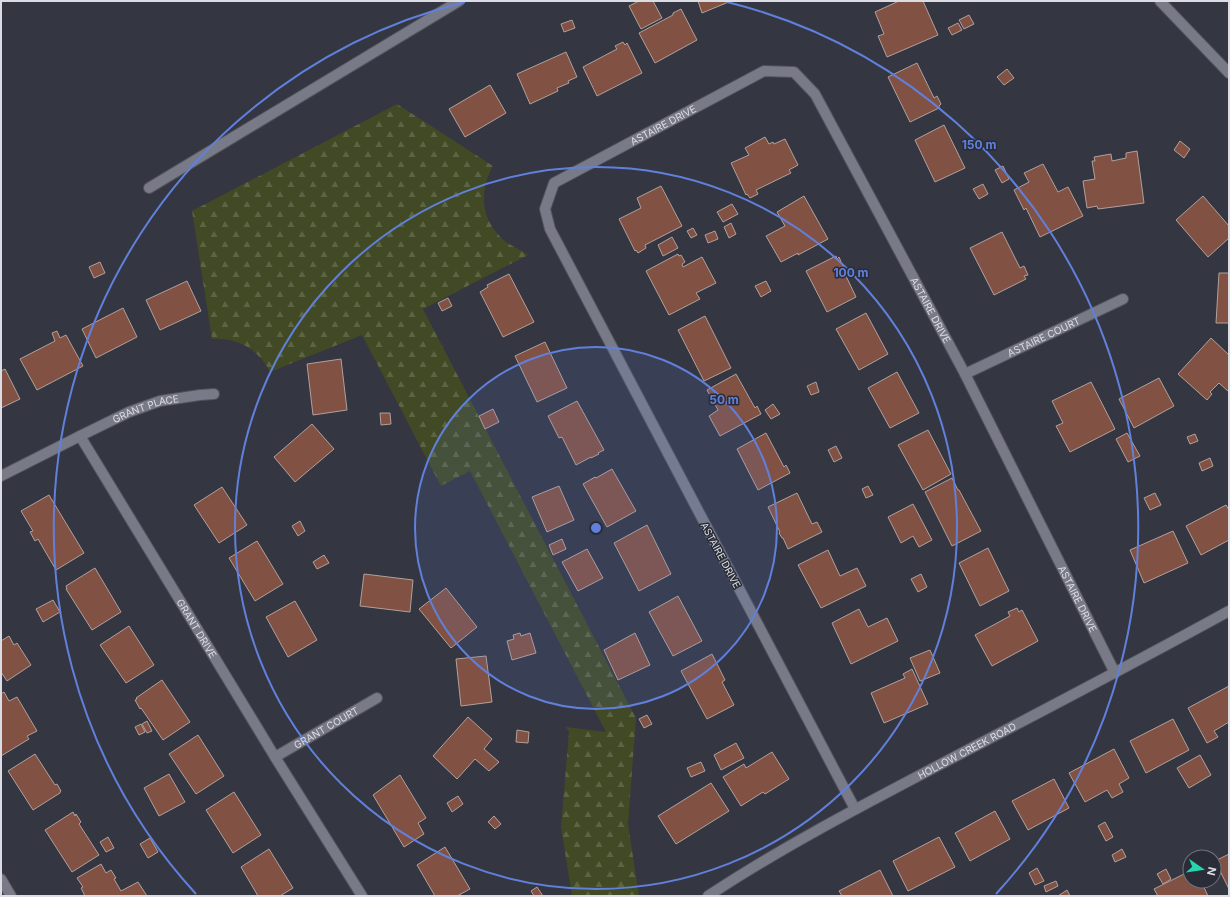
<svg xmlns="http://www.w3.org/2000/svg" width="1230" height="897" viewBox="0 0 1230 897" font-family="Inter,sans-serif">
<defs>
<pattern id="forest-firs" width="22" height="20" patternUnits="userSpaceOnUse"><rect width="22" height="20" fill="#414a25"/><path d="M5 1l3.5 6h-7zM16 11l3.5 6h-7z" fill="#5c6444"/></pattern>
</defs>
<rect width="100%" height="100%" fill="#343641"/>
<path fill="url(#forest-firs)" d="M397,104L493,166C478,193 481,222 506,242C513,247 521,250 528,255L423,309L636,718L628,824L639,896H572L561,827L569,732L566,727L606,732L470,471L441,486L362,335L270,372C259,350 238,337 212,339L192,211Z"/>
<g fill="#815144" stroke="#b1a19d">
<polygon points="639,1 653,1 662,18 641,29 629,6"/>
<polygon points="698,1 731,1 702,13"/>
<polygon points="899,1 923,1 938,35 887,57 878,36 884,34 875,12"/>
<polygon points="681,9 697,40 655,63 639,33 673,15 673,13"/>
<polygon points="969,15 974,24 964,29 959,20"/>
<polygon points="572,20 575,28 564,32 561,24"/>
<polygon points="958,23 962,30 952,35 948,28"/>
<polygon points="623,42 625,45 627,43 642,73 597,96 583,67 617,49 615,46"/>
<polygon points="566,52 577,77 568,81 569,83 557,88 558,91 530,104 517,74"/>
<polygon points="917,63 934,98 937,96 941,104 939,106 939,108 910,122 888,77"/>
<polygon points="1007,69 1014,78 1004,85 997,77"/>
<polygon points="490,85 506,113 465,137 449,109"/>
<polygon points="944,125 965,168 935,182 915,140"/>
<polygon points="765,137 769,144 773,142 774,144 785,139 798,165 789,170 791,173 756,190 758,194 750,198 747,194 746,195 731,163 749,155 745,148"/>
<polygon points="1180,141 1190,149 1184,158 1174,150"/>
<polygon points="1137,151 1144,203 1098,209 1097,206 1087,208 1083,181 1095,179 1092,161 1095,161 1094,157 1111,154 1112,161 1126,158 1126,153"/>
<polygon points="1043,164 1058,192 1068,187 1083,216 1040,237 1026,208 1024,210 1014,190 1029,182 1024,173"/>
<polygon points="1003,166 1009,179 1002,183 995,170"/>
<polygon points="983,184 988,194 979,199 973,189"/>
<polygon points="661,186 682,226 645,245 646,248 638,253 636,250 635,251 619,219 641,208 637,198"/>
<polygon points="804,196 828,239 798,255 798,253 781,262 766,236 785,226 777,212"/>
<polygon points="1203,196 1229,226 1229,238 1208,257 1176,220"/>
<polygon points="732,204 738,214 723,222 717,212"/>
<polygon points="731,223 736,234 729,238 724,227"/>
<polygon points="693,228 697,235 691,238 687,231"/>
<polygon points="715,231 718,239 708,243 705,235"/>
<polygon points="1002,232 1020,268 1024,266 1028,275 1024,276 1026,279 994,295 970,248"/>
<polygon points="672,237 678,248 663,256 658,245"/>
<polygon points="678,254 679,256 681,255 685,262 682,264 683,267 702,257 716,283 696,293 700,299 669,315 646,271"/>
<polygon points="836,256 837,259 839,257 846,273 845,274 856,297 827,312 806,271"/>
<polygon points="100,262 105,273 94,278 89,267"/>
<polygon points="1219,273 1229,273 1229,323 1216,323"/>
<polygon points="509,274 534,322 503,337 480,292 488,287 487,285"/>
<polygon points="187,281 201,311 160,330 146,300"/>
<polygon points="766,281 771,291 761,297 755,286"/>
<polygon points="448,298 452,306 442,311 438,303"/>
<polygon points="123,308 137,337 96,358 82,329"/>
<polygon points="866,313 888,354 859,370 836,329"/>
<polygon points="705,316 731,368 704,381 678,330"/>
<polygon points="57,331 60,338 66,335 83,366 37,390 20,359 55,341 52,333"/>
<polygon points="1211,338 1229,355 1229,392 1219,383 1210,392 1212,394 1207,400 1178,374"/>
<polygon points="545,342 567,388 537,402 515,356"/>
<polygon points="341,359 347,410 313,415 307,364"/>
<polygon points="5,369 20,399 1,408 1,371"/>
<polygon points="897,372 919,413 890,428 868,388"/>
<polygon points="736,374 755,408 757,406 761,414 720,436 709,416 718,410 707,390"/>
<polygon points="1159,378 1174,406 1134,428 1119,399"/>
<polygon points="816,382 819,392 811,395 807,386"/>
<polygon points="1091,382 1115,429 1070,452 1056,426 1063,423 1052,401"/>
<polygon points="577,401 604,450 598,453 599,454 591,458 591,457 576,465 562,437 559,438 548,416"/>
<polygon points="773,404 780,414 771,419 765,410"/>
<polygon points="493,409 499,422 485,429 479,416"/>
<polygon points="380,413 390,413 391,424 381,425"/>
<polygon points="312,424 334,449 295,482 274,457"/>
<polygon points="928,430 951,474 923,490 898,445"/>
<polygon points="766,433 784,467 786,465 790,473 758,490 737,449"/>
<polygon points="1127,433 1140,456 1128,462 1116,439"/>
<polygon points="1195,434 1198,441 1190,444 1187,437"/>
<polygon points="836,446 842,458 834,462 828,450"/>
<polygon points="1210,458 1213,466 1202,471 1199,463"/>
<polygon points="612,469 636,511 607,527 583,484 595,477 596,478"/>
<polygon points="952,478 958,490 959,490 981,531 952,546 925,492"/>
<polygon points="559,486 574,520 547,532 532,497"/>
<polygon points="868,486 873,495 866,498 862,489"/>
<polygon points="222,487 247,525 219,543 194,505"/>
<polygon points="797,493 812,524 817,522 822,532 788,549 783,538 782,538 779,533 780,532 768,507"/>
<polygon points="1155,493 1161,505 1150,510 1144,498"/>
<polygon points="49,495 84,553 56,570 38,539 35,541 30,532 33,531 21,511"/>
<polygon points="913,504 932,540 919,547 913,536 901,543 888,517"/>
<polygon points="1226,505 1229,510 1229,540 1201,555 1186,526"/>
<polygon points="300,521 305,531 298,536 292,526"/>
<polygon points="647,525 671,574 639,591 614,543"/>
<polygon points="1173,531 1188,563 1144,583 1130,550"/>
<polygon points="562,539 566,549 553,555 549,545"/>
<polygon points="257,541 283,584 255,601 229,558"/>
<polygon points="988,548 1009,591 980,606 959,563"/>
<polygon points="587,549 603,578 578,591 562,562"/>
<polygon points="828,550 840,576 857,568 866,586 821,608 798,565"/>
<polygon points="324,555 329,563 317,569 313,562"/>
<polygon points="95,568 121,612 92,630 66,589 67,589 66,586"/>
<polygon points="364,574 413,580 410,612 360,606"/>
<polygon points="921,574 927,587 918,592 911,579"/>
<polygon points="446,588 477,627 451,648 419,609"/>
<polygon points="678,596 702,641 673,656 649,612"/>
<polygon points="53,600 60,612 43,622 36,609"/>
<polygon points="295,601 317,640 288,657 266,617"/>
<polygon points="1017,608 1019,612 1022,610 1038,641 992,666 975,635 1010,616 1008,612"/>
<polygon points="859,609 868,627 887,618 898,641 851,664 832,623"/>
<polygon points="129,626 154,665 126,683 100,645"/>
<polygon points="520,633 521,636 530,633 536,653 512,660 507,641 514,639 513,635"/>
<polygon points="635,633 650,665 618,680 604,650"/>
<polygon points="9,636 14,645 17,643 31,665 7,681 1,672 1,641"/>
<polygon points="930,650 940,673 920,681 910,658"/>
<polygon points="712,654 725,680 722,682 734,705 707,719 681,671"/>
<polygon points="486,656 492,702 461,706 456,659"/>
<polygon points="912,669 928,704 884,723 871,693 905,678 903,674"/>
<polygon points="162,680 190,722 163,740 141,708 140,709 135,700 137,699 136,698"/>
<polygon points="1229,686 1229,722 1214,731 1218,737 1207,743 1188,708"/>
<polygon points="4,692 9,701 17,697 37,731 27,736 29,739 1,756 1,694"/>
<polygon points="647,715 652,724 644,728 639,719"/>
<polygon points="468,717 492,739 484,749 499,762 489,771 475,759 457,779 433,756"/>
<polygon points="1173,719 1189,750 1146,773 1130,741"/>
<polygon points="147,721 152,731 147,733 142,724"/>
<polygon points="141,724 145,732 139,735 135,727"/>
<polygon points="517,730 529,732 528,743 516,742"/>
<polygon points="198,735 224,776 196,794 169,754"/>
<polygon points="736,743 744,758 721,770 714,755"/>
<polygon points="1114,749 1129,778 1119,784 1123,792 1112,798 1107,790 1085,802 1069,773"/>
<polygon points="772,752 789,779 765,794 763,792 741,806 723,777 744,764 746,768"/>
<polygon points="35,754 55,785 57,784 61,791 60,792 60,793 33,810 8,771"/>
<polygon points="1200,755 1211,775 1189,788 1177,768"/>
<polygon points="701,762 705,771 691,777 687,768"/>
<polygon points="169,774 185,802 159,816 144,788"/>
<polygon points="400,775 426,818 418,823 424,834 404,847 373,795"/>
<polygon points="1054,779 1069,808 1028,830 1012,801"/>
<polygon points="711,783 729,811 676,844 658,816"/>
<polygon points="234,792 261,835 233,853 206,810"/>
<polygon points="458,796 463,804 452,812 447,803"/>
<polygon points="995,811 1010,839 970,861 955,833"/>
<polygon points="73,812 75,816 76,814 81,822 79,824 99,855 72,872 45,830"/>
<polygon points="494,816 501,824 495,829 488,822"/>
<polygon points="1105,822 1113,837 1106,841 1098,826"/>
<polygon points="108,837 114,848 106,852 100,842"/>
<polygon points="939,837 955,867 908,891 893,861"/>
<polygon points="150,838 158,852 148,858 140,844"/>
<polygon points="445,847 470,889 457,896 435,896 417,865"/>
<polygon points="269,849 293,888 280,896 258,896 241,867"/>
<polygon points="1122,849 1126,857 1115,862 1112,855"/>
<polygon points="1229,854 1229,889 1215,861"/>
<polygon points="101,864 106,873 111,870 116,878 114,879 121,891 138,882 147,896 85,896 81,888 83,887 77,878"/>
<polygon points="1037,868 1044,881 1035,885 1029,873"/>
<polygon points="1166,869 1171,879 1163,884 1157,874"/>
<polygon points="880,870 893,896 842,896 839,891"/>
<polygon points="1190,871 1190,881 1201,881 1208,896 1158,896 1154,889"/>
<polygon points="1056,881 1058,886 1046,892 1044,886"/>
<polygon points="537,887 543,896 534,896 531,891"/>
<polygon points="1067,890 1070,896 1058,896"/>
</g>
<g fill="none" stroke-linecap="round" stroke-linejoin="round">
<defs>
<g id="minor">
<polyline points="1160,1 1229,73"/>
<polyline points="149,188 459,1"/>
<path id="s1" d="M965,374L1123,299"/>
<path id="s2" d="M80,436L275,757L362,896"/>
<path id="s3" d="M1,476L80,436L129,412L160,401L200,395L214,394"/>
<path id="s4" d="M275,757L377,698"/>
<path id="s5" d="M855,809L550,229L545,209L554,183L764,71L794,72L815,94L965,374L1115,673"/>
<polyline points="1,879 11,896"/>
<path id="s6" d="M708,896C788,843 875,799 960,754C1050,707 1140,660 1229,611"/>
</g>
</defs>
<use href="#minor" stroke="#52535c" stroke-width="12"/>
<use href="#minor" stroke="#787a87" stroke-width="10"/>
</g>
<circle cx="596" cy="528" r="181" fill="#6080dc" fill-opacity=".12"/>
<g fill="none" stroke="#6080dc" stroke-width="2">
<circle cx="596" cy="528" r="181"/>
<circle cx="596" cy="528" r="361"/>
<path d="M196 894A542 542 0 0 1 465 2M727 2A542 542 0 0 1 996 894"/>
</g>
<g text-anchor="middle" stroke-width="3" stroke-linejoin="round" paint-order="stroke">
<g font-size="10" fill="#dcdde4" stroke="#2a2c37">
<text dy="4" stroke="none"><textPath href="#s5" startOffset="827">ASTAIRE DRIVE</textPath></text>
<text dy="4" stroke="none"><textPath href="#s5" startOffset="1247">ASTAIRE DRIVE</textPath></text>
<text dy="4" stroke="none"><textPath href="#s1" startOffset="87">ASTAIRE COURT</textPath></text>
<text dy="4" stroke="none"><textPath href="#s3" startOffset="160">GRANT PLACE</textPath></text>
<text transform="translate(721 555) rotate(62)" y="4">ASTAIRE DRIVE</text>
<text dy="4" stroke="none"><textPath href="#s5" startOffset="1571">ASTAIRE DRIVE</textPath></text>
<text dy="4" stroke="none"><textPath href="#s2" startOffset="225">GRANT DRIVE</textPath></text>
<text dy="4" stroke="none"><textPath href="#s4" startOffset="59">GRANT COURT</textPath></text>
<text dy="4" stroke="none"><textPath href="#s6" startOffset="297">HOLLOW CREEK ROAD</textPath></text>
</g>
</g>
<circle cx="596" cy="528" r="6" fill="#6080dc" stroke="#2a2c37" stroke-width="2"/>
<g font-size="12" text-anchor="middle" font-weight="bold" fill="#6080dc" stroke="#2a2c37" stroke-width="3" stroke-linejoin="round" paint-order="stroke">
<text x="979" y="149">150 m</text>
<text x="851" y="277">100 m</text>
<text x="724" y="404">50 m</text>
</g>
<rect width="1230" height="897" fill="none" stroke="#dcdde4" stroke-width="4"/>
<g transform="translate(1202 869) rotate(103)"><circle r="19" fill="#2a2c37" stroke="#71737c"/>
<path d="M0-3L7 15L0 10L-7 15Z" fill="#26d5ae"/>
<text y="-6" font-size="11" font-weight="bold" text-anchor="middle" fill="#dcdde4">N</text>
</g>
</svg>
